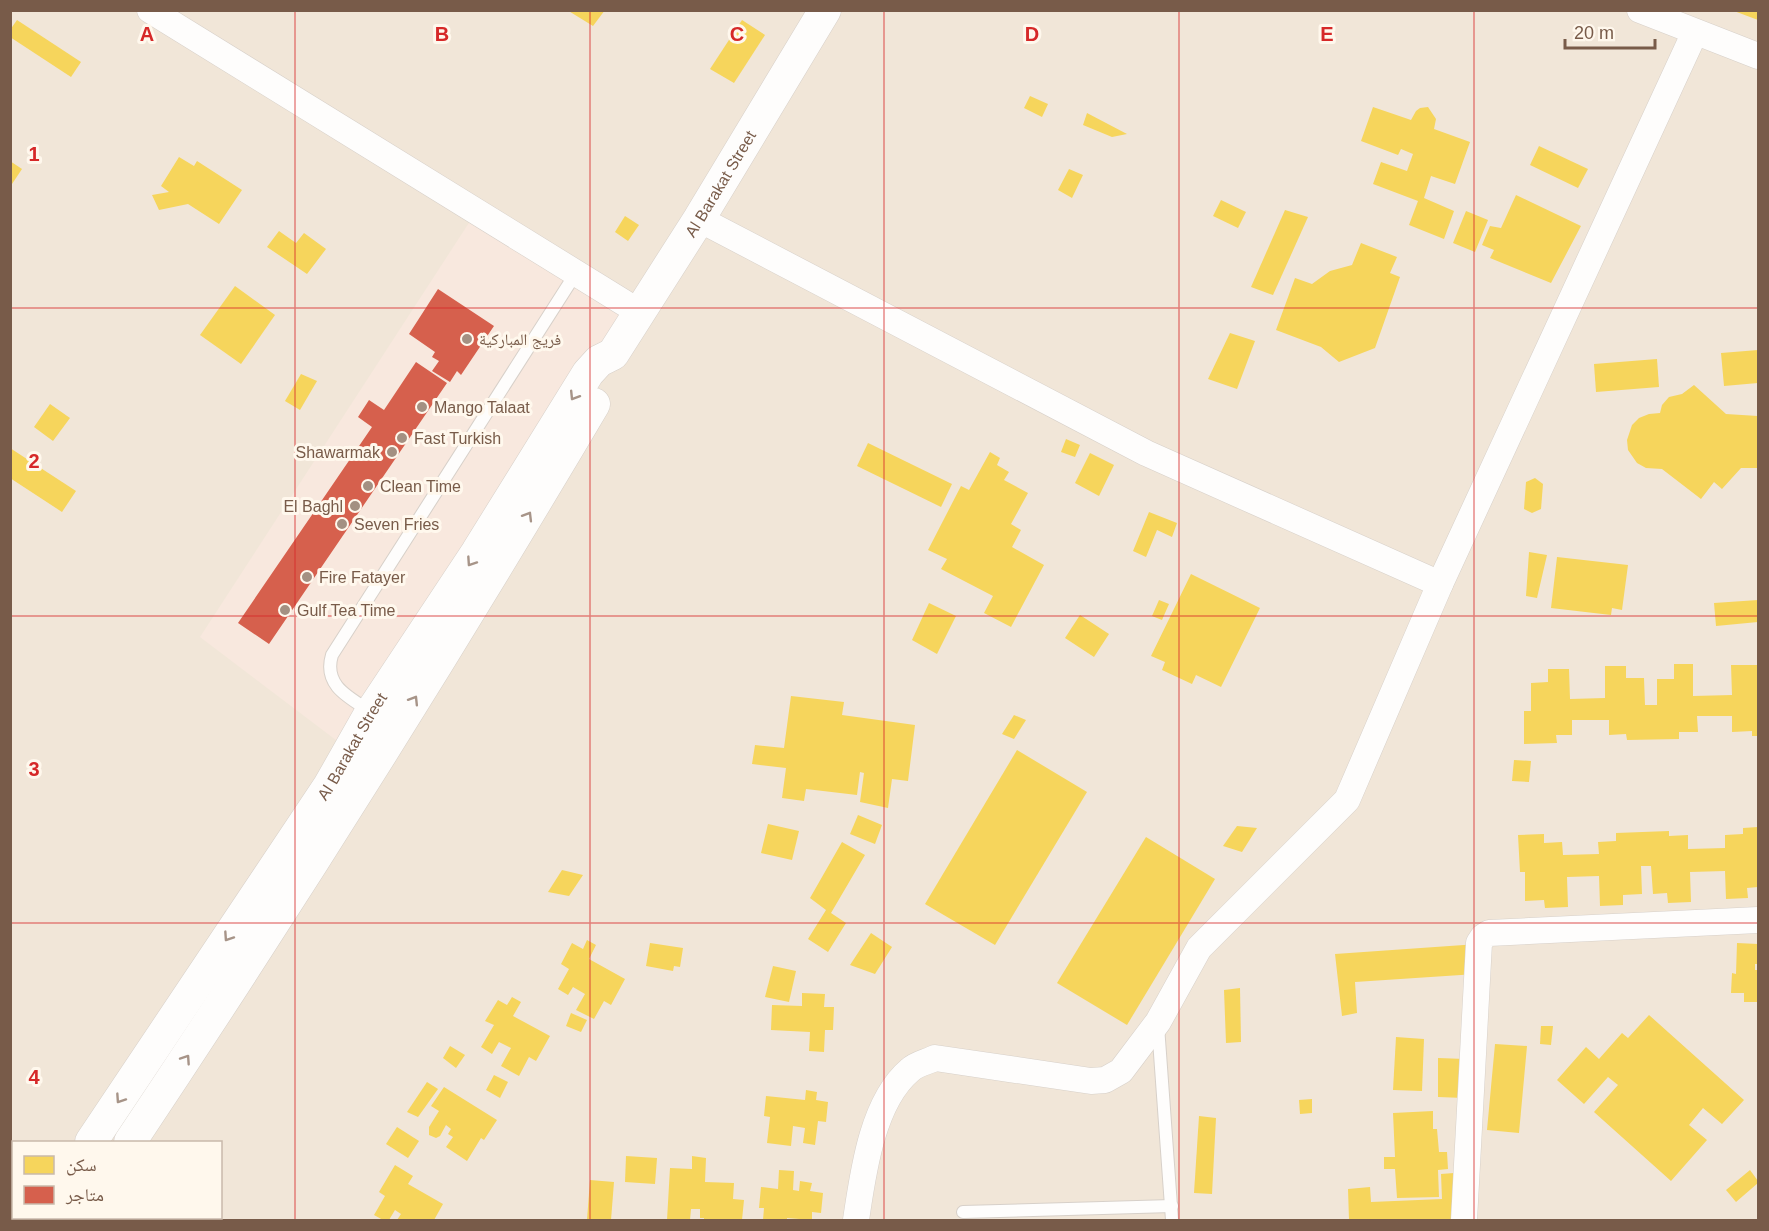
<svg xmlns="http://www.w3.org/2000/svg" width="1769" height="1231" viewBox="0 0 1769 1231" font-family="Arial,'Noto Naskh Arabic',sans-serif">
<rect width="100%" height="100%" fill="#f7f3eb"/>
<path fill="#f1e6d8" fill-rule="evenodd" d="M10,11H1758V1220H11ZM14,1142H220V1218H14Z"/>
<polygon fill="#f8e8de" points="476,212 639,312 361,759 200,637"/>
<g fill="#f6d55c">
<polygon points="567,10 605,10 593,26"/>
<polygon points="1734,10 1758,10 1758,20 1734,11"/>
<polygon points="17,20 81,62 71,77 10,37 10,30"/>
<polygon points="742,20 765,35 734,83 710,69"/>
<polygon points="1030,96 1048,104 1042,117 1024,108"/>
<polygon points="1373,107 1411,120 1416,111 1420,108 1428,107 1436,119 1434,129 1470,142 1455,184 1431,176 1424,198 1454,211 1444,239 1409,225 1418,201 1373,184 1381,162 1407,171 1413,154 1401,149 1398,155 1361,141"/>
<polygon points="1087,113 1127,134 1112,137 1083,125"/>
<polygon points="1539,146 1588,169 1578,188 1530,165"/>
<polygon points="179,157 194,166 197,161 242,190 219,224 188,204 159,210 152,195 169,192 161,186"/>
<polygon points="10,161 22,169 10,187"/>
<polygon points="1069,169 1083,175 1072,198 1058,190"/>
<polygon points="1516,195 1581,226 1551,283 1490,258 1494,250 1482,245 1490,226 1501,228"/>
<polygon points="1221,200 1246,212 1238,228 1213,216"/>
<polygon points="1285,210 1308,217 1273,295 1251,287"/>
<polygon points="1466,211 1488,220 1475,252 1453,243"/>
<polygon points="625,216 639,225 628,241 615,232"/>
<polygon points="279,231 296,243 304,233 326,249 307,274 267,247"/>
<polygon points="1361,243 1397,257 1390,273 1400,277 1375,348 1339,362 1321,347 1276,330 1295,278 1312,284 1330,271 1352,265"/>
<polygon points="235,286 275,315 241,364 200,335"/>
<polygon points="1230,333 1255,341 1237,389 1208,379"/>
<polygon points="1758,350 1758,383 1724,386 1721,353"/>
<polygon points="1657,359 1659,387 1596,392 1594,364"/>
<polygon points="301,374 317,381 300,410 285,401"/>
<polygon points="1694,385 1726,414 1758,416 1758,468 1741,468 1722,489 1714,482 1701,499 1662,469 1646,468 1637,463 1628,450 1627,440 1632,425 1639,418 1649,414 1660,413 1662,405 1669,397 1682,394"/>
<polygon points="50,404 70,418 53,441 34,427"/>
<polygon points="1066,439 1080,445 1075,457 1061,452"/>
<polygon points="868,443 952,484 941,507 857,466"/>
<polygon points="10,448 76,491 62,512 10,478"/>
<polygon points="990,452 1000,458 997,465 1009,472 1004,480 1028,493 1011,524 1021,530 1012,547 1044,565 1011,627 984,613 993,596 941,569 947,559 928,550 961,486 969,490"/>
<polygon points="1090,453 1114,465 1099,496 1075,483"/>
<polygon points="1535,478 1543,484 1541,509 1532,513 1524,509 1526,482"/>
<polygon points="1149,512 1177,523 1172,537 1157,530 1146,557 1133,551"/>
<polygon points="1529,552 1547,555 1537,598 1526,596"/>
<polygon points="1557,557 1628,565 1622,610 1612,608 1611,615 1551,608"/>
<polygon points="1191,574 1260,608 1221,687 1196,675 1192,684 1162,670 1165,662 1151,656"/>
<polygon points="1159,600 1169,604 1162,620 1152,616"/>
<polygon points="1758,600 1758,622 1716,626 1714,603"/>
<polygon points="929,603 956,616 937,654 912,640"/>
<polygon points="1080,615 1109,634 1094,657 1065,638"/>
<polygon points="1674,664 1693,664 1693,696 1732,695 1731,665 1758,665 1758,736 1752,736 1752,731 1732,732 1732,716 1697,716 1698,732 1679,732 1679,739 1627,740 1626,734 1609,735 1609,720 1572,720 1572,735 1556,735 1557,743 1524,744 1524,711 1531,711 1531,683 1548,682 1548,669 1569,669 1570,699 1605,698 1605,666 1626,666 1626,678 1644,678 1645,705 1657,705 1657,679 1674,679"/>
<polygon points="791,696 844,702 842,715 915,725 908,781 892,779 888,808 860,802 864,773 860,772 857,795 806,789 804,801 782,798 786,768 752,764 755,745 784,748"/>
<polygon points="1014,715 1026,720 1014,739 1002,734"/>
<polygon points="1017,750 1087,792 995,945 925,904"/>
<polygon points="1514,760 1531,761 1529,782 1512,781"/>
<polygon points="858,815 882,825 875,844 850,834"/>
<polygon points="768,824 799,831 792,860 761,853"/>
<polygon points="1237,826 1257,828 1242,852 1223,846"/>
<polygon points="1758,827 1758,887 1747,888 1748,898 1726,899 1725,871 1690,872 1691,902 1668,903 1667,893 1653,894 1651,866 1641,866 1642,894 1623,895 1623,905 1600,906 1599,876 1567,877 1568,907 1545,908 1544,900 1525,901 1525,872 1520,872 1518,835 1544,834 1544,843 1562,842 1563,855 1599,854 1598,842 1616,841 1616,833 1669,831 1669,836 1688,835 1688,849 1725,848 1725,835 1743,834 1743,828"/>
<polygon points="1146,837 1215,879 1127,1025 1057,983"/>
<polygon points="842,842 865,855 831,913 846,923 828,952 808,939 826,910 810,898"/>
<polygon points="562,870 583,875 569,896 548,892"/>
<polygon points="871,933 892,947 875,974 850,965"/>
<polygon points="587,940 596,945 589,959 625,979 611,1005 604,1001 594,1019 576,1010 585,994 573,987 568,995 558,989 569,969 561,964 572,943 583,949"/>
<polygon points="650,943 683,948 680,967 674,966 673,971 646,966"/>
<polygon points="1737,943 1758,944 1758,964 1755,964 1755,970 1758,970 1758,1002 1744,1002 1744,993 1731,993 1732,973 1736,974"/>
<polygon points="1478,944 1476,974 1355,982 1357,1013 1342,1016 1335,954"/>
<polygon points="773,966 796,971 789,1002 765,997"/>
<polygon points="1240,988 1241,1042 1226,1043 1224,990"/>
<polygon points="802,993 825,994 824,1007 834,1007 833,1030 825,1030 824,1052 809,1051 810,1032 771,1030 772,1005 802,1006"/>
<polygon points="512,997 521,1002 513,1016 550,1036 536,1061 529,1057 519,1076 501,1066 511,1048 499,1042 492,1054 481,1047 494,1025 485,1021 498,1000 507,1005"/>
<polygon points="571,1013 587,1020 581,1032 566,1026"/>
<polygon points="1649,1015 1744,1100 1722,1124 1703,1108 1689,1125 1707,1140 1671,1181 1594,1112 1618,1085 1608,1077 1584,1104 1557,1080 1586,1047 1599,1059 1622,1033 1628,1038"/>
<polygon points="1541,1026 1553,1026 1551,1045 1540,1044"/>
<polygon points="1396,1037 1424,1039 1422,1091 1393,1090"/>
<polygon points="1495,1044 1527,1046 1519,1133 1487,1130"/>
<polygon points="450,1046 465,1055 456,1068 443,1058"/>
<polygon points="1438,1058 1465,1059 1464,1098 1438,1097"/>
<polygon points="494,1075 508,1082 500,1098 486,1090"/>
<polygon points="427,1082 438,1089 418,1117 407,1112"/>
<polygon points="444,1087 497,1120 484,1140 481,1138 467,1161 446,1147 453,1137 448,1134 451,1129 446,1125 440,1136 436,1138 429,1135 429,1127 439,1111 431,1106"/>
<polygon points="806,1090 817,1092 816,1100 828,1102 826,1122 818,1121 815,1145 803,1143 805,1128 793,1126 791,1146 767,1143 770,1117 764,1116 766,1096 805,1100"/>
<polygon points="1312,1099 1312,1113 1300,1114 1299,1100"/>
<polygon points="1433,1111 1433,1129 1437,1129 1439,1152 1447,1152 1448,1169 1438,1170 1439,1197 1397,1198 1395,1169 1384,1169 1384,1157 1395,1157 1393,1113"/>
<polygon points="1199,1116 1216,1118 1212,1194 1194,1193"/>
<polygon points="397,1127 419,1141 408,1158 386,1144"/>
<polygon points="626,1156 657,1158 655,1184 625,1182"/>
<polygon points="692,1156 706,1158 705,1182 734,1183 733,1199 744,1200 742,1220 704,1220 704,1218 700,1218 700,1209 691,1209 690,1220 667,1220 670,1168 692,1169"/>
<polygon points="395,1165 413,1176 408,1184 443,1204 434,1220 397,1220 401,1214 395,1210 389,1220 383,1220 374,1215 385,1196 379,1192"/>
<polygon points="779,1170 794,1171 793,1190 799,1191 800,1181 812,1183 810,1191 823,1193 821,1213 812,1212 812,1220 787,1218 787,1220 763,1220 764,1208 759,1208 761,1187 778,1189"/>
<polygon points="1750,1170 1758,1181 1758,1183 1736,1202 1726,1190"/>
<polygon points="1467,1172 1456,1220 1349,1220 1348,1189 1370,1187 1371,1202 1442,1199 1441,1174"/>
<polygon points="590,1180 614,1182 611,1220 587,1220"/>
</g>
<g fill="#d6604d">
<polygon points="438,289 494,326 461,375 457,371 450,382 432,371 439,361 432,357 435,352 409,334"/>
<polygon points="416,362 447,383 269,644 238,623 372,427 358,417 369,400 384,410"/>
</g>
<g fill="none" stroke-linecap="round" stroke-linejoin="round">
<defs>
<g id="service">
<path d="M370,711C348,697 323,685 332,655L576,273"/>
<polyline points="1158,1026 1172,1220"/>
<polyline points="963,1212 1172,1206"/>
</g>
<g id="minor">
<polyline points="150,10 639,312"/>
<polyline points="1640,10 1758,56"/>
<polyline points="699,219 1146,453 1440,584"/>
<path d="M856,1220C863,1173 872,1102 910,1070C916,1064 927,1062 935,1058L1091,1081L1105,1080L1121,1071L1158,1022L1199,948L1347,800L1440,584L1695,32"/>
<polyline points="1464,1220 1479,943 1483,937 1489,933 1758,920"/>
</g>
<g id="tertiary">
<path id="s1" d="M91,1142L329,786L371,712L477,552L588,373L599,361L613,354L699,219L825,10"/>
<path d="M130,1142C291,901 446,654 594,404"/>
<polyline points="39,1220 41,1218"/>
<polyline points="78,1220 80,1218"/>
</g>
</defs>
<use href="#service" stroke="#d7d0c9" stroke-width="14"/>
<use href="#minor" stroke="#d7d0c9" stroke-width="27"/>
<use href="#tertiary" stroke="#d7d0c9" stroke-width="33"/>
<use href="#service" stroke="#fefdfc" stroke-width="12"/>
<use href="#minor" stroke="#fefdfc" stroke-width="26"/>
<use href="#tertiary" stroke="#fefdfc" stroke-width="32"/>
</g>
<defs><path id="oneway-chevron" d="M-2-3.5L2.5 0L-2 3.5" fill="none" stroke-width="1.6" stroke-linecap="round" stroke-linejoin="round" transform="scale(1.5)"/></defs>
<g stroke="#a79488">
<use href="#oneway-chevron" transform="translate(574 396) rotate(122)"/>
<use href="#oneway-chevron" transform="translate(528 516) rotate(-59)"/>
<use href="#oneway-chevron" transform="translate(471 562) rotate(124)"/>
<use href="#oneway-chevron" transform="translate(414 700) rotate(-58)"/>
<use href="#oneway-chevron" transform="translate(228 937) rotate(124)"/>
<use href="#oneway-chevron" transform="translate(186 1059) rotate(-56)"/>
<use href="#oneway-chevron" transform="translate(120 1099) rotate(124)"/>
</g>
<path fill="none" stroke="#d62828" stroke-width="1.5" stroke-opacity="0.55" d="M295,10V1220M590,10V1220M884,10V1220M1179,10V1220M1474,10V1220M10,308H1758M10,616H1758M10,923H1758"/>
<g fill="#a49082" stroke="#fff8ed" stroke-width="2">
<circle cx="467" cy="339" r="6"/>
<circle cx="422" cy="407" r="6"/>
<circle cx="402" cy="438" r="6"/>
<circle cx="392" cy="452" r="6"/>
<circle cx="368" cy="486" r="6"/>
<circle cx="355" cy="506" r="6"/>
<circle cx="342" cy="524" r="6"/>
<circle cx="307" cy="577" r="6"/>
<circle cx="285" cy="610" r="6"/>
</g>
<g text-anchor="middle" stroke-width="6" stroke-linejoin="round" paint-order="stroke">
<g font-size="16" fill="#785b49" stroke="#fff8ed">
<text dy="6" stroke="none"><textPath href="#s1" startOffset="1149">Al Barakat Street</textPath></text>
<text dy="6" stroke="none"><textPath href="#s1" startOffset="474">Al Barakat Street</textPath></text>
</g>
<g font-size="16" fill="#785b49" stroke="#fff8ed" text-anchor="start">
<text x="479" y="345">فريج المباركية</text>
<text x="434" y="413">Mango Talaat</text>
<text x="414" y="444">Fast Turkish</text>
<text x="380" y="458" text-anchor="end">Shawarmak</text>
<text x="380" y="492">Clean Time</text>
<text x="343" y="512" text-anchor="end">El Baghl</text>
<text x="354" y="530">Seven Fries</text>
<text x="319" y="583">Fire Fatayer</text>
<text x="297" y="616">Gulf Tea Time</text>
</g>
</g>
<g font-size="20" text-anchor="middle" font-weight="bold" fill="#d62828" stroke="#fff8ed" stroke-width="6" stroke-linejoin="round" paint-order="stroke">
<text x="147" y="41">A</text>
<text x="442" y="41">B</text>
<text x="737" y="41">C</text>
<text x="1032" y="41">D</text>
<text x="1327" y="41">E</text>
<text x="34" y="161">1</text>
<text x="34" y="468">2</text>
<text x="34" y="776">3</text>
<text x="34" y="1084">4</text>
</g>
<rect width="1769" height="1231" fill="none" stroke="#785b49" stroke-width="24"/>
<rect x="12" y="1141" width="210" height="78" fill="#fff8ed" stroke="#c9b9ab" stroke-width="1.5"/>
<rect x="24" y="1156" width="30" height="18" fill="#f6d55c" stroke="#c9b9ab" stroke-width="1.5"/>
<text x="66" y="1171" font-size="18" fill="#785b49">سكن</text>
<rect x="24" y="1186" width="30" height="18" fill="#d6604d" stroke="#c9b9ab" stroke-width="1.5"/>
<text x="66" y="1201" font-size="18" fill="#785b49">متاجر</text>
<path d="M1565 39v9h90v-9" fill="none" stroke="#785b49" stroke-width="3"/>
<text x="1574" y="39" font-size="18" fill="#785b49" stroke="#fff8ed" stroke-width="4.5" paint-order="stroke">20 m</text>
</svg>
